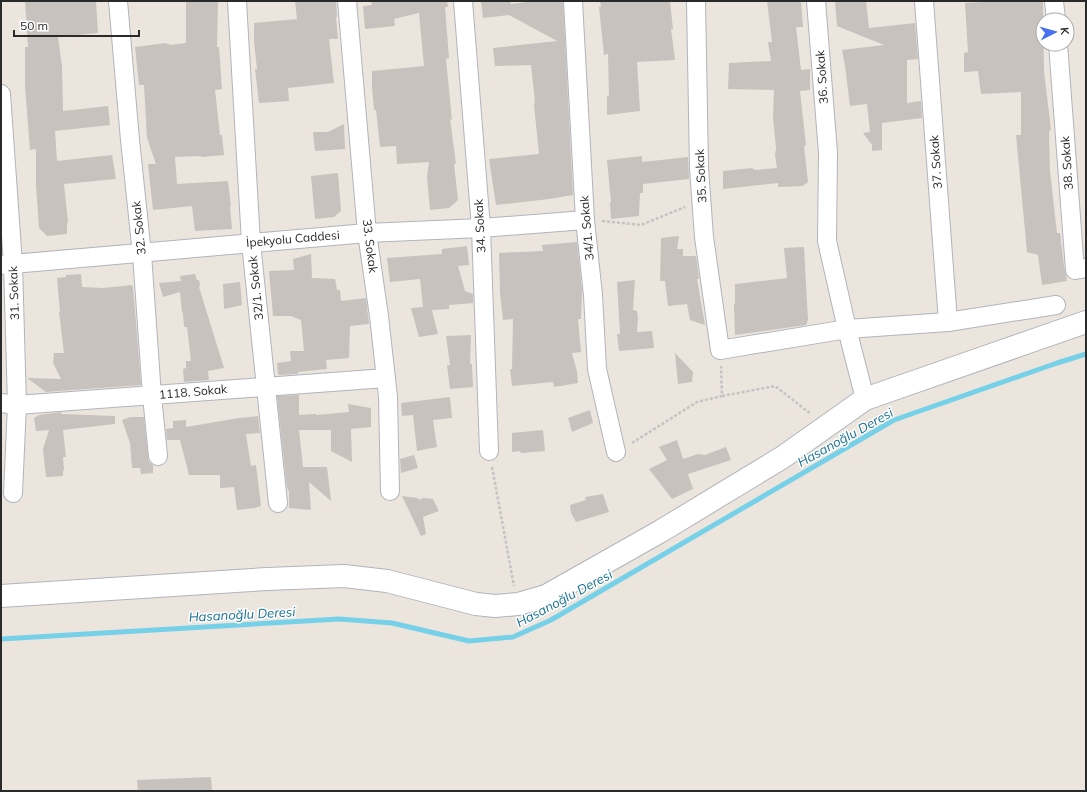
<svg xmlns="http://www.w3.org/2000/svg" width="1087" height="792" viewBox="0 0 1087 792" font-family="Mulish,sans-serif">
<rect width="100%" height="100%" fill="#ece5dd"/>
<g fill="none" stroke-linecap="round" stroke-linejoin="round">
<polyline stroke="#76d1e8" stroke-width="5" points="1,639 339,619 392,623 469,641 513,637 551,620 894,420 1057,363 1086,354"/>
</g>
<g fill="#c7c2bd">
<polygon points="25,1 96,1 98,33 58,37 62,66 63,111 108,106 110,125 55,131 57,161 112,155 116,179 64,184 68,222 67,224 67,234 47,236 39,228 36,185 36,149 30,150 25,86 25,47 28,47"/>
<polygon points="186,1 218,1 217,47 219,47 222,89 215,90 220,135 222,135 224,155 202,157 201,156 175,157 177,184 228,181 231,206 230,206 232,229 195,231 192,206 153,210 148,164 156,164 147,138 144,85 139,85 135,47 166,43 170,45 186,43"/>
<polygon points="295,1 336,1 337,17 336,17 338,39 329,39 334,83 288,88 289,101 259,103 255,69 257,69 254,42 254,23 297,19"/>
<polygon points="371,1 447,1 448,7 445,7 449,58 446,59 452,120 450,119 456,164 454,164 458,200 449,208 430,210 427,177 429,162 397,164 396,146 380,147 376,110 374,110 372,87 372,71 424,66 419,13 394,19 395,26 365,29 363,6 372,5"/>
<polygon points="481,1 510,1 511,4 535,1 563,1 573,195 549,199 496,205 489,159 539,154 534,105 535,102 531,65 495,66 493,48 557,41 509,15 483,18"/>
<polygon points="600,1 670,1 673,29 671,29 675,60 637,62 640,111 607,115 607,96 609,96 608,54 604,55 599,7 601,7"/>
<polygon points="767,1 801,1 803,27 796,27 801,70 810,69 810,90 800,91 806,145 804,146 808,182 803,186 778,187 778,183 723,189 723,171 752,168 755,170 777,168 775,155 776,148 773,117 774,90 728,89 729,63 771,61 768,42 772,42"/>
<polygon points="835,1 866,1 869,28 915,23 918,59 907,60 907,103 921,101 922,118 882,123 882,150 872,151 872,145 863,133 870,132 867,104 850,106 845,66 842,50 884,45 837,26"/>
<polygon points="1003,1 1043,1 1044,71 1051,130 1049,131 1050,171 1057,233 1060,233 1064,266 1067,281 1042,285 1038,255 1027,252 1016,135 1021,135 1021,92 981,94 978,71 964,72 964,53 968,52 965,3"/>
<polygon points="344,124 345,149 315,151 313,132 328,132"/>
<polygon points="642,156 642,162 688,157 689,179 643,184 643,193 640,193 639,216 611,219 610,202 611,202 607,160"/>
<polygon points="338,173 341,211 334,217 315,219 311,176"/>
<polygon points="679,236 677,249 683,249 683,256 696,256 699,279 697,279 705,325 690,320 687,304 668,306 665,281 660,281 661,238"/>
<polygon points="577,242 582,290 581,319 578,319 581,352 572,353 577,372 578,383 554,387 553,382 512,386 510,369 512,369 513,319 503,320 500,293 499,253 543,251 542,245"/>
<polygon points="467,246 469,265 458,266 465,291 473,294 473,303 449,305 449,309 432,310 438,334 419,337 411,308 423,307 420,279 390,282 387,258 442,254 442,249"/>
<polygon points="804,247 808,320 806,325 735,335 734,304 735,304 735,284 787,278 784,248"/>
<polygon points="311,254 312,278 335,279 337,290 340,290 341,301 366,298 369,324 350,326 349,358 326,360 327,369 298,372 298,374 278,375 277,363 291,361 290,351 304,351 301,320 291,316 273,316 269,271 294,270 293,259"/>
<polygon points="81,274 82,287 103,288 132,285 133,288 135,309 141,385 46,392 27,378 61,379 53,363 54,353 64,353 59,312 60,312 57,278 66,277 66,275"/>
<polygon points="195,274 197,280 199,280 200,286 199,287 224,368 208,371 209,380 184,382 183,369 186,368 186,361 191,361 187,327 184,327 183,313 182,312 180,292 163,297 159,283 181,281 180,276"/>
<polygon points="635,280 633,310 637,311 638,318 637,332 652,331 654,348 619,351 617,334 620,334 617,282"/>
<polygon points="240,282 242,305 224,309 223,284"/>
<polygon points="471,335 470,364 472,364 473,387 450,389 447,365 450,365 446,336"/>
<polygon points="675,353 693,372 692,382 678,384"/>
<polygon points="299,395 299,415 316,414 316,415 349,412 348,404 371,408 371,427 351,429 352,462 331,451 331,430 299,430 303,467 327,467 331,501 309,482 311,510 289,508 289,491 287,488 277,396"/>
<polygon points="450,397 452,418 433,420 437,447 417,451 413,415 402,416 401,403"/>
<polygon points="590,410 593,423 572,432 568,418"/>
<polygon points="61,412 61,414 115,416 115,424 63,430 66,457 63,457 64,470 63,471 63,476 46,477 43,449 49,430 36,431 34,418 39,415"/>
<polygon points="258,416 260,433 246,434 251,466 256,465 261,506 255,508 237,510 234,487 220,488 220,475 189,475 180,440 167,440 166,429 173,428 173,421 186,420 186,427 239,418"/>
<polygon points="130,417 144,417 148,457 149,462 153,465 153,473 141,474 140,468 132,468 130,443 122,420"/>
<polygon points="543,430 545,451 521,453 520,451 512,452 512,433"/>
<polygon points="677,440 683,459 698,454 705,455 726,447 731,460 688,474 693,489 672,499 649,469 667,460 659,447"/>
<polygon points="414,455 418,468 401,473 400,459"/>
<polygon points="603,494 609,512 576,522 571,513 570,505 586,500 585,497"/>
<polygon points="402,496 418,498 419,500 423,498 433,499 439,511 423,517 426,534 421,536"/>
<polygon points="211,777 212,791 138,791 137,780"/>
</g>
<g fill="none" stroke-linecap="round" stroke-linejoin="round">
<defs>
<g id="minor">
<polyline points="118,1 130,140 142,254 152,396 158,456"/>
<polyline points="237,1 251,243 278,503"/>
<polyline points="347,1 367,233 379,316 388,397 390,491"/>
<polyline points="463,1 481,228 489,451"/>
<polyline points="573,1 585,220 593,295 597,369 616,452"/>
<polyline points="696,1 699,168 704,237 720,350 847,329 948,322 1056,305"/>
<polyline points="816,1 828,153 827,241 847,329 865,399"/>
<polyline points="924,1 948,322"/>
<polyline points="1054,1 1056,20"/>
<polyline points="1058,44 1075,270 1086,268"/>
<polyline points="1,94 13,264 17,405 13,493"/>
<polyline points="1,265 367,233 481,228 585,220"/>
<polyline points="1,403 17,405 386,378"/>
</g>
<polyline id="tertiary" points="1,596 267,579 344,576 387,581 476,604 495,606 518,604 546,596 661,531 783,457 865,399 1086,322"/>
</defs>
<use href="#minor" stroke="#b1b4bd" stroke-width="20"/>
<use href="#tertiary" stroke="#b1b4bd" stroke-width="24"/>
<g stroke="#c3c3c3" stroke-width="2.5" stroke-dasharray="3 2" stroke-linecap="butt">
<polyline points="602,221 641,225 685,207"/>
<polyline points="722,396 775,386 811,414"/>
<polyline points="632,443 697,402 722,396 721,366"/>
<polyline points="492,467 514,586"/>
</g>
<use href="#minor" stroke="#fff" stroke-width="18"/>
<use href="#tertiary" stroke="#fff" stroke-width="22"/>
</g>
<g text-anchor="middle" stroke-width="3" stroke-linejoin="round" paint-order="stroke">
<g font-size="12" fill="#2a2a2a" stroke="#fff">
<text transform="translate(822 77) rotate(-94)" y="4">36. Sokak</text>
<text transform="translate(936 162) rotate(-94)" y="4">37. Sokak</text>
<text transform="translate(1067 163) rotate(-94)" y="4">38. Sokak</text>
<text transform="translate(701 176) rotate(-93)" y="4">35. Sokak</text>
<text transform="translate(480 226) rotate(-93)" y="4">34. Sokak</text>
<text transform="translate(139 228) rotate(-96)" y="4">32. Sokak</text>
<text transform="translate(587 228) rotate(-95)" y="4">34/1. Sokak</text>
<text transform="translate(293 239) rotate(-5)" y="4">İpekyolu Caddesi</text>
<text transform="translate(370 246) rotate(83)" y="4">33. Sokak</text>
<text transform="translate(256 288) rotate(-96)" y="4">32/1. Sokak</text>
<text transform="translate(14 293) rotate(-92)" y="4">31. Sokak</text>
<text transform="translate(193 392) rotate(-5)" y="4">1118. Sokak</text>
</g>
<g font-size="13" font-style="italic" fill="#157094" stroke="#fff">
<text transform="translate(845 437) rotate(-29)" y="5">Hasanoğlu Deresi</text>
<text transform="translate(564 598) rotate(-28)" y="5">Hasanoğlu Deresi</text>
<text transform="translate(242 614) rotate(-3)" y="5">Hasanoğlu Deresi</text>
</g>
</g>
<rect width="1087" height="792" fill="none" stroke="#2a2a2a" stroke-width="4"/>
<g transform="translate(1055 32) rotate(84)"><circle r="19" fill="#ffffff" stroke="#aaaaaa"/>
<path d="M0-3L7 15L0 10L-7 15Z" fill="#4771ef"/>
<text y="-6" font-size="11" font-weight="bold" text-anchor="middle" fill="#2a2a2a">K</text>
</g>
<path d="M14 30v6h125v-6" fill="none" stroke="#2a2a2a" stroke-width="2"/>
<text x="20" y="30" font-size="12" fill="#2a2a2a" stroke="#ffffff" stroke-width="3" paint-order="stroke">50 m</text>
</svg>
